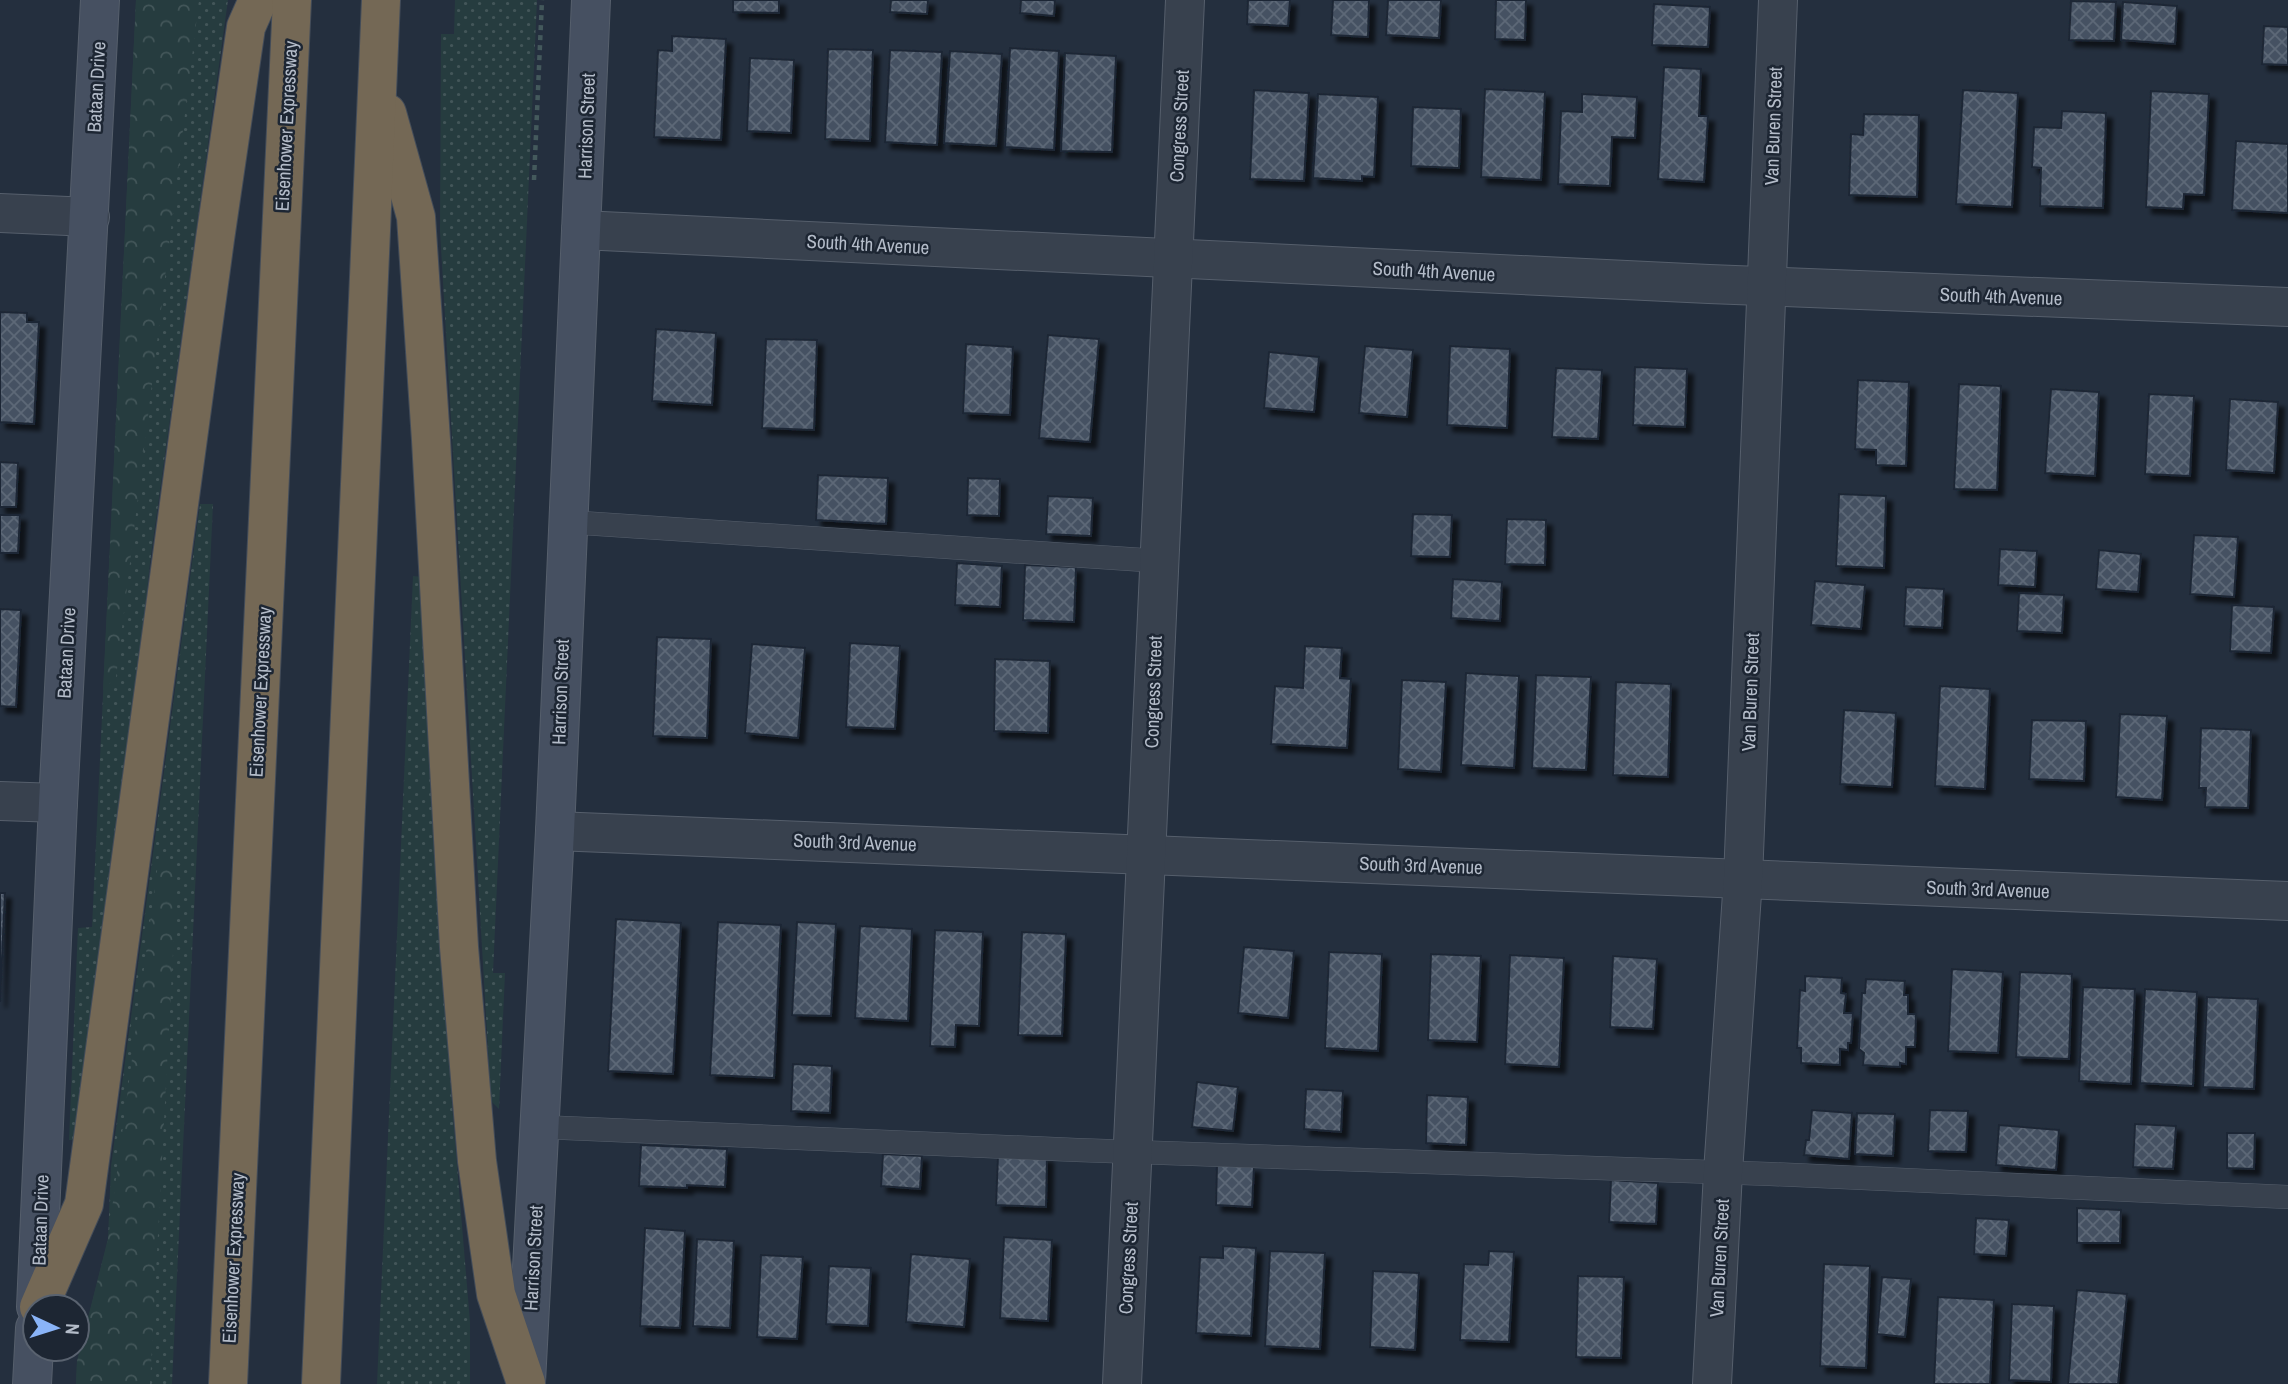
<svg xmlns="http://www.w3.org/2000/svg" width="2288" height="1384" viewBox="0 0 2288 1384" font-family="'Archivo Narrow',sans-serif">
<defs>
<pattern id="grass-dots" width="8" height="8" patternUnits="userSpaceOnUse" patternTransform="scale(1.75)"><rect width="8" height="8" fill="#263c3f"/><path d="M2 2h.1M6 6h.1" fill="none" stroke="#435659" stroke-width="1.8" stroke-linecap="round"/></pattern>
<pattern id="forest-crowns" width="20" height="18" patternUnits="userSpaceOnUse" patternTransform="scale(1.75)"><rect width="20" height="18" fill="#263c3f"/><path d="M2 6a3 3 0 1 1 6 0M12 15a3 3 0 1 1 6 0" fill="none" stroke="#435659"/></pattern>
<pattern id="building-cross-hatch" width="8" height="8" patternUnits="userSpaceOnUse" patternTransform="scale(1.75)"><rect width="8" height="8" fill="#455162"/><path d="M0 0l8 8M0 8l8-8" fill="none" stroke="#5d6877"/></pattern>
<filter id="shadow"><feDropShadow dx="6" dy="6" stdDeviation="2" flood-color="#0009"/></filter>
</defs>
<rect width="100%" height="100%" fill="#242f3e"/>
<g fill="url(#grass-dots)">
<polygon points="136,0 228,0 150,563 142,637 74,1140 69,1140 78,928 92,927"/>
<polygon points="455,0 537,0 493,973 505,973 499,1109 491,1101 440,231 441,34 454,34"/>
<polygon points="200,504 213,504 172,1384 76,1384 77,1363 108,1239 111,1166"/>
<polygon points="413,576 422,577 452,1105 470,1322 470,1384 377,1384"/>
</g>
<g fill="url(#forest-crowns)">
<polygon points="136,0 199,0 116,677 103,691"/>
<polygon points="159,856 172,865 177,878 150,1384 76,1384 77,1361 108,1239"/>
</g>
<g fill="url(#building-cross-hatch)" stroke="#1f2835" stroke-width="2" filter="url(#shadow)">
<polygon points="733,0 779,0 779,13 733,12"/>
<polygon points="891,0 928,0 927,14 890,12"/>
<polygon points="1021,0 1055,0 1054,16 1020,13"/>
<polygon points="1248,0 1290,0 1288,26 1247,24"/>
<polygon points="1333,0 1369,0 1368,37 1331,35"/>
<polygon points="1388,0 1441,0 1439,38 1386,35"/>
<polygon points="1496,0 1526,0 1525,40 1495,39"/>
<polygon points="2071,1 2116,2 2114,41 2069,40"/>
<polygon points="2123,2 2177,6 2175,44 2121,40"/>
<polygon points="1654,4 1710,7 1708,47 1652,45"/>
<polygon points="2264,26 2288,27 2288,65 2262,64"/>
<polygon points="672,36 726,39 721,140 654,137 658,50 672,51"/>
<polygon points="1010,48 1059,51 1054,150 1005,147"/>
<polygon points="828,49 873,50 870,141 825,139"/>
<polygon points="890,50 942,52 937,145 885,142"/>
<polygon points="950,51 1002,54 996,146 944,143"/>
<polygon points="1065,53 1116,56 1112,152 1061,151"/>
<polygon points="750,58 794,60 791,133 747,131"/>
<polygon points="1664,67 1701,69 1699,116 1708,116 1704,182 1658,179"/>
<polygon points="1485,89 1545,92 1541,180 1481,177"/>
<polygon points="1254,90 1309,93 1304,181 1250,179"/>
<polygon points="1963,90 2018,93 2012,207 1956,204"/>
<polygon points="2151,91 2209,94 2204,195 2184,194 2183,209 2146,207"/>
<polygon points="1318,94 1378,97 1374,177 1362,176 1362,181 1313,178"/>
<polygon points="1582,94 1637,97 1635,138 1612,137 1610,186 1558,184 1561,111 1582,112"/>
<polygon points="1413,107 1461,109 1459,168 1411,166"/>
<polygon points="2062,111 2106,113 2103,208 2040,206 2041,168 2032,167 2034,127 2061,128"/>
<polygon points="1864,114 1919,115 1917,197 1849,195 1851,134 1863,135"/>
<polygon points="2236,141 2288,144 2288,213 2232,210"/>
<polygon points="0,312 27,313 27,322 39,322 34,424 0,422"/>
<polygon points="656,329 716,333 712,405 652,401"/>
<polygon points="1048,335 1099,339 1090,442 1039,438"/>
<polygon points="766,339 817,340 814,430 762,428"/>
<polygon points="966,344 1013,347 1010,415 963,413"/>
<polygon points="1365,346 1413,350 1407,417 1359,413"/>
<polygon points="1450,346 1510,349 1507,428 1447,425"/>
<polygon points="1269,352 1319,357 1314,412 1264,408"/>
<polygon points="1635,367 1687,369 1685,427 1633,425"/>
<polygon points="1556,368 1602,370 1598,439 1552,437"/>
<polygon points="1858,380 1909,382 1906,466 1876,465 1876,450 1855,449"/>
<polygon points="1959,384 2001,386 1997,490 1954,489"/>
<polygon points="2051,389 2099,392 2095,476 2045,473"/>
<polygon points="2149,394 2194,396 2190,476 2145,474"/>
<polygon points="2230,399 2278,402 2274,473 2226,470"/>
<polygon points="0,462 18,463 16,507 0,507"/>
<polygon points="818,475 888,478 886,524 816,520"/>
<polygon points="968,478 1000,479 999,516 967,515"/>
<polygon points="1839,494 1886,496 1884,568 1836,566"/>
<polygon points="1048,496 1093,498 1091,536 1046,534"/>
<polygon points="1413,514 1452,515 1450,557 1411,556"/>
<polygon points="0,515 20,515 18,553 0,553"/>
<polygon points="1507,519 1546,520 1545,565 1505,564"/>
<polygon points="2194,535 2238,537 2234,597 2190,594"/>
<polygon points="2000,549 2037,551 2035,587 1998,585"/>
<polygon points="2099,550 2141,554 2138,592 2096,589"/>
<polygon points="957,563 1002,566 1000,607 955,605"/>
<polygon points="1025,565 1076,567 1074,622 1023,620"/>
<polygon points="1453,579 1502,582 1500,621 1451,618"/>
<polygon points="1815,581 1865,585 1861,629 1811,625"/>
<polygon points="1906,587 1944,589 1942,628 1904,626"/>
<polygon points="2019,593 2064,595 2062,633 2017,631"/>
<polygon points="2232,605 2274,607 2271,653 2230,651"/>
<polygon points="0,609 21,610 16,707 0,706"/>
<polygon points="657,637 711,639 707,738 653,736"/>
<polygon points="850,643 900,646 895,729 846,727"/>
<polygon points="752,644 805,648 798,738 745,733"/>
<polygon points="1305,646 1342,648 1340,678 1351,679 1347,748 1271,744 1275,686 1303,688"/>
<polygon points="995,659 1050,661 1048,733 994,731"/>
<polygon points="1466,673 1519,676 1514,768 1461,765"/>
<polygon points="1536,675 1591,677 1586,770 1532,768"/>
<polygon points="1402,680 1446,682 1441,772 1398,769"/>
<polygon points="1616,682 1671,684 1668,777 1613,775"/>
<polygon points="1940,686 1990,689 1985,789 1935,786"/>
<polygon points="1844,710 1896,713 1892,787 1840,784"/>
<polygon points="2120,714 2167,716 2162,800 2116,797"/>
<polygon points="2032,720 2086,721 2084,781 2029,779"/>
<polygon points="2201,728 2251,730 2248,808 2205,807 2206,788 2199,788"/>
<polygon points="0,893 5,893 0,1002"/>
<polygon points="616,919 681,923 673,1074 608,1071"/>
<polygon points="718,922 781,925 774,1078 710,1075"/>
<polygon points="797,922 836,924 831,1016 792,1015"/>
<polygon points="860,926 912,929 908,1021 855,1018"/>
<polygon points="935,930 983,932 979,1026 956,1025 955,1047 930,1046"/>
<polygon points="1022,932 1066,934 1062,1036 1018,1035"/>
<polygon points="1244,947 1294,951 1288,1018 1238,1013"/>
<polygon points="1329,952 1382,954 1378,1051 1325,1048"/>
<polygon points="1431,954 1481,956 1477,1042 1428,1040"/>
<polygon points="1510,955 1564,958 1559,1067 1505,1064"/>
<polygon points="1613,956 1657,959 1653,1029 1610,1027"/>
<polygon points="1952,969 2003,972 1998,1053 1948,1051"/>
<polygon points="2020,972 2072,974 2069,1059 2016,1057"/>
<polygon points="1805,976 1842,978 1841,993 1846,994 1844,1013 1853,1013 1851,1043 1848,1043 1848,1050 1840,1049 1840,1065 1801,1063 1801,1048 1797,1048 1800,990 1805,991"/>
<polygon points="1866,979 1905,981 1904,995 1908,995 1908,1014 1916,1014 1915,1047 1906,1047 1906,1064 1900,1063 1900,1067 1863,1065 1864,1053 1859,1049 1862,993 1865,993"/>
<polygon points="2083,987 2135,989 2131,1084 2079,1081"/>
<polygon points="2145,989 2197,992 2193,1086 2140,1083"/>
<polygon points="2207,997 2258,999 2254,1089 2203,1087"/>
<polygon points="793,1064 832,1066 830,1113 791,1111"/>
<polygon points="1197,1082 1238,1087 1233,1131 1192,1127"/>
<polygon points="1306,1089 1343,1091 1341,1132 1304,1129"/>
<polygon points="1427,1095 1468,1097 1466,1145 1426,1143"/>
<polygon points="1812,1110 1852,1113 1849,1159 1804,1155 1806,1140 1809,1140"/>
<polygon points="1930,1110 1968,1111 1966,1152 1928,1151"/>
<polygon points="1857,1113 1895,1114 1893,1156 1855,1154"/>
<polygon points="2135,1124 2176,1126 2173,1169 2133,1167"/>
<polygon points="1999,1125 2059,1130 2056,1170 1996,1165"/>
<polygon points="2227,1133 2255,1133 2254,1169 2227,1168"/>
<polygon points="641,1145 727,1149 725,1187 687,1185 687,1188 639,1186"/>
<polygon points="883,1154 922,1156 920,1189 881,1186"/>
<polygon points="998,1155 1047,1157 1046,1207 996,1205"/>
<polygon points="1217,1165 1254,1167 1252,1207 1216,1205"/>
<polygon points="1611,1180 1658,1183 1656,1224 1609,1222"/>
<polygon points="2077,1208 2121,1210 2120,1243 2077,1243"/>
<polygon points="1976,1218 2009,1220 2006,1256 1974,1254"/>
<polygon points="645,1228 685,1231 680,1328 640,1326"/>
<polygon points="1004,1237 1052,1240 1048,1321 1000,1318"/>
<polygon points="697,1239 734,1241 730,1328 693,1326"/>
<polygon points="1223,1246 1256,1248 1251,1336 1196,1333 1200,1257 1223,1258"/>
<polygon points="1270,1251 1325,1253 1320,1349 1265,1346"/>
<polygon points="1489,1251 1514,1252 1509,1342 1460,1340 1464,1264 1488,1265"/>
<polygon points="911,1254 970,1259 964,1327 906,1322"/>
<polygon points="761,1255 803,1257 797,1339 757,1337"/>
<polygon points="1824,1264 1870,1266 1866,1368 1820,1366"/>
<polygon points="829,1266 871,1268 868,1326 826,1324"/>
<polygon points="1373,1271 1419,1273 1415,1350 1370,1347"/>
<polygon points="1578,1276 1624,1277 1621,1358 1576,1357"/>
<polygon points="1882,1277 1911,1279 1905,1337 1877,1334"/>
<polygon points="2077,1290 2127,1294 2118,1384 2068,1384"/>
<polygon points="1938,1297 1994,1300 1990,1384 1934,1384"/>
<polygon points="2012,1304 2054,1306 2051,1382 2009,1380"/>
</g>
<g fill="none" stroke-linecap="round" stroke-linejoin="round">
<defs>
<g id="lane">
<polyline points="567,522 1159,561"/>
<polyline points="541,1127 1077,1150 1770,1174 2288,1197"/>
</g>
<g id="street">
<polyline points="0,213 90,217"/>
<polyline points="581,230 1709,284 2288,307"/>
<polyline points="0,801 58,803"/>
<polyline points="555,831 2288,901"/>
<polyline points="1122,1384 1185,0"/>
<polyline points="1712,1384 1723,1172 1743,879 1778,0"/>
</g>
<g id="secondary">
<polyline points="36,1307 58,803 100,0"/>
<polyline points="526,1382 555,831 591,0"/>
<polyline points="32,1384 35,1328"/>
</g>
<g id="highway">
<polyline points="387,113 416,217 431,440 459,947 477,1161 496,1294 526,1383"/>
<polyline points="39,1307 84,1204 215,239 246,27 258,0"/>
<polyline points="228,1384 292,0"/>
<polyline points="321,1384 381,0"/>
</g>
</defs>
<use href="#lane" stroke="#565f6c" stroke-width="24"/>
<use href="#street" stroke="#565f6c" stroke-width="40"/>
<use href="#secondary" stroke="#565f6c" stroke-width="40"/>
<use href="#highway" stroke="#434c59" stroke-width="40"/>
<polyline stroke="#44595c" stroke-width="4.5" stroke-dasharray="5 5" stroke-linecap="butt" points="534,180 542,0"/>
<use href="#lane" stroke="#38414e" stroke-width="23"/>
<use href="#street" stroke="#38414e" stroke-width="38"/>
<use href="#secondary" stroke="#465061" stroke-width="38"/>
<use href="#highway" stroke="#746855" stroke-width="38"/>
</g>
<g text-anchor="middle" stroke-width="5" stroke-linejoin="round" paint-order="stroke">
<g font-size="19" fill="#b4bcc9" stroke="#1d2633">
<text transform="translate(96 87) rotate(-87)" y="7">Bataan Drive</text>
<text transform="translate(286 126) rotate(-87)" y="7">Eisenhower Expressway</text>
<text transform="translate(586 126) rotate(-88)" y="7">Harrison Street</text>
<text transform="translate(1179 126) rotate(-87)" y="7">Congress Street</text>
<text transform="translate(1773 126) rotate(-88)" y="7">Van Buren Street</text>
<text transform="translate(868 244) rotate(3)" y="7">South 4th Avenue</text>
<text transform="translate(1434 271) rotate(3)" y="7">South 4th Avenue</text>
<text transform="translate(2001 296) rotate(2)" y="7">South 4th Avenue</text>
<text transform="translate(66 653) rotate(-87)" y="7">Bataan Drive</text>
<text transform="translate(260 692) rotate(-87)" y="7">Eisenhower Expressway</text>
<text transform="translate(560 692) rotate(-88)" y="7">Harrison Street</text>
<text transform="translate(1153 692) rotate(-88)" y="7">Congress Street</text>
<text transform="translate(1750 692) rotate(-88)" y="7">Van Buren Street</text>
<text transform="translate(855 842) rotate(2)" y="7">South 3rd Avenue</text>
<text transform="translate(1421 865) rotate(2)" y="7">South 3rd Avenue</text>
<text transform="translate(1988 889) rotate(2)" y="7">South 3rd Avenue</text>
<text transform="translate(40 1220) rotate(-88)" y="7">Bataan Drive</text>
<text transform="translate(233 1258) rotate(-87)" y="7">Eisenhower Expressway</text>
<text transform="translate(533 1258) rotate(-87)" y="7">Harrison Street</text>
<text transform="translate(1128 1258) rotate(-87)" y="7">Congress Street</text>
<text transform="translate(1719 1258) rotate(-87)" y="7">Van Buren Street</text>
</g>
</g>
<g transform="translate(56 1328) rotate(94)"><circle r="33" fill="#1d2633" stroke="#59626f" stroke-width="2"/>
<path d="M0-5L12 26L0 18L-12 26Z" fill="#8ab4f8"/>
<text y="-10" font-size="19" font-weight="bold" text-anchor="middle" fill="#b4bcc9">N</text>
</g>
</svg>
